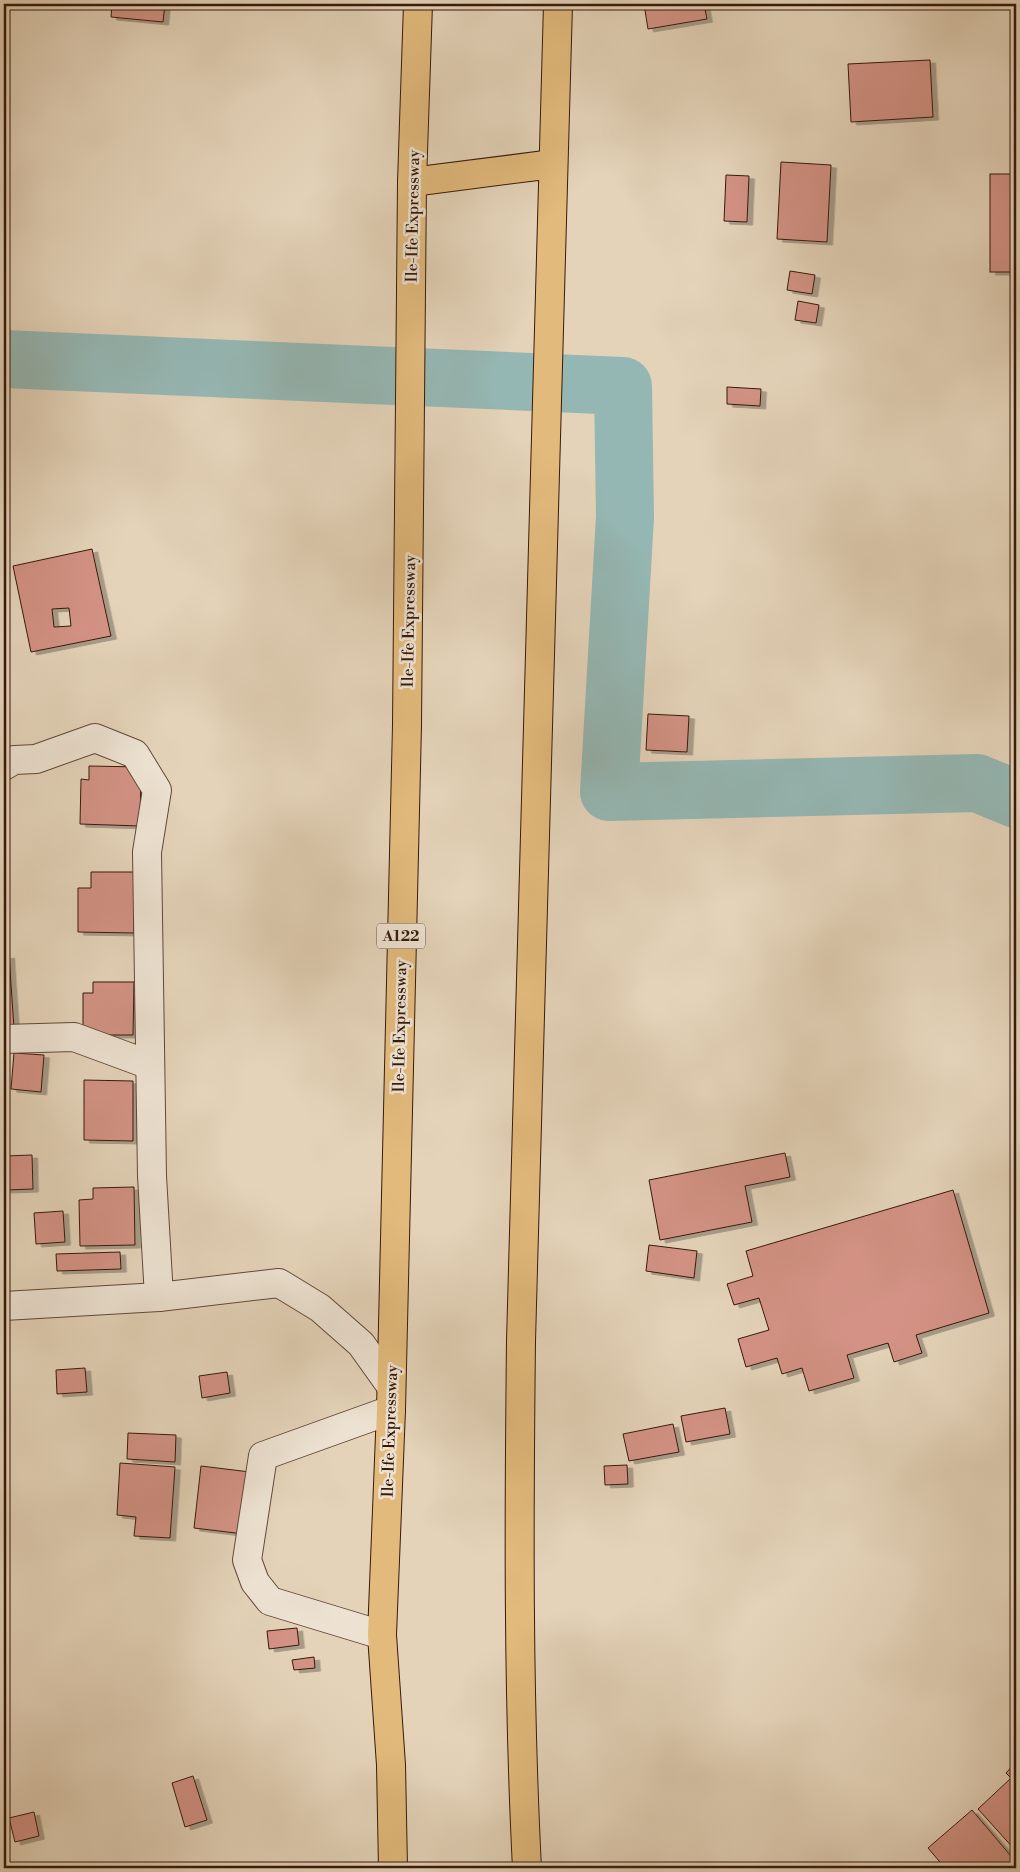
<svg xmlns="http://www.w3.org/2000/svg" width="1020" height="1872" viewBox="0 0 1020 1872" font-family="'Libre Bodoni',serif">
<defs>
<filter id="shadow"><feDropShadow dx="5.5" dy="3" stdDeviation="0" flood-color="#0004"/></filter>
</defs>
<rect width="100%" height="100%" fill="#e4d3b9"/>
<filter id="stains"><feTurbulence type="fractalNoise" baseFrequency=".004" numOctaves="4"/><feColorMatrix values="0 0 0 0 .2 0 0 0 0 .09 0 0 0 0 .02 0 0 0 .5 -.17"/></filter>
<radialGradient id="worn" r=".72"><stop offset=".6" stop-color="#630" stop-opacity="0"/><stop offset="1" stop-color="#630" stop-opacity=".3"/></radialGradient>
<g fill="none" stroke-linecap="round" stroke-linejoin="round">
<polyline stroke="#95b7b3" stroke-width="58" points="4,359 623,386 625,517 609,792 977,783 1016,799"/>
</g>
<g fill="#d39285" stroke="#36190b" fill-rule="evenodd" filter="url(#shadow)">
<polygon points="112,4 165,4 163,22 111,17"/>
<polygon points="644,4 704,4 707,19 648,29"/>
<polygon points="930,60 933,117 851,122 848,64"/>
<polygon points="1016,68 1016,86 1012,85"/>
<polygon points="781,162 831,165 827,242 777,239"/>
<rect x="990" y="174" width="26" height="98"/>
<polygon points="726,175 749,176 747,222 724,221"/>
<polygon points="790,271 815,275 812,294 787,290"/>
<polygon points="798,301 819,305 816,323 795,320"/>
<polygon points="727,387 761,389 760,406 727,404"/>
<path d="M92,549L111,636L31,652L13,566ZM69,608L71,626L54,627L52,609Z"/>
<polygon points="648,714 689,716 687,752 646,750"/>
<polygon points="89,766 141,767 140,826 80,824 81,779 89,780"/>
<polygon points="91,872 134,872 134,933 78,932 78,888 91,888"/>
<polygon points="9,955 14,1028 4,1029 4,956"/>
<polygon points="93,982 134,982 133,1035 83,1035 83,993 93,993"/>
<polygon points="14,1053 44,1055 41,1092 11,1089"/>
<polygon points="84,1080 133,1081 133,1141 84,1140"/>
<polygon points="785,1153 790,1177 745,1186 752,1222 660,1240 649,1180"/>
<polygon points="32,1155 33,1189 5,1190 5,1156"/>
<polygon points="134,1187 135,1245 80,1246 79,1200 93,1199 93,1188"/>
<polygon points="953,1190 989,1313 916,1335 922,1353 894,1362 888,1343 847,1355 854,1378 809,1391 802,1368 782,1374 777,1358 746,1367 738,1339 769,1330 759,1298 734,1305 727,1284 753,1276 746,1251"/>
<polygon points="63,1211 65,1242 36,1244 34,1213"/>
<polygon points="649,1245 697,1251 694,1278 646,1271"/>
<polygon points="120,1252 121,1269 57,1271 56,1254"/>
<polygon points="85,1368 87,1392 57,1394 56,1370"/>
<polygon points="227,1372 230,1393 202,1398 199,1376"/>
<polygon points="725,1408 730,1434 686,1442 681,1416"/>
<polygon points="673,1424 679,1452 629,1461 623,1434"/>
<polygon points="128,1433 176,1435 175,1462 127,1459"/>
<polygon points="120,1463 175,1467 170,1538 134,1536 136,1517 117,1515"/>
<polygon points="627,1465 628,1484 605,1485 604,1466"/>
<polygon points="201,1466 250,1472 244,1534 194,1528"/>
<polygon points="297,1628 299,1645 269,1649 267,1631"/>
<polygon points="314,1657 315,1668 294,1670 292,1660"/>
<polygon points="1016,1762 1016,1783 1006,1773"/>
<polygon points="193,1776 207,1820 185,1827 172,1783"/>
<polygon points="1010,1779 1016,1786 1016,1851 978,1809"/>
<polygon points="972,1810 1016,1862 1011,1868 945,1868 928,1848"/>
<polygon points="34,1812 39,1836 15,1842 9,1818"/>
</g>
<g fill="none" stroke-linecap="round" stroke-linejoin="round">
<defs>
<g id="street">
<polyline points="4,766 14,760 36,759 95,738 135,754 157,790 147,852 152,1176 159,1297"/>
<polyline points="4,1039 74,1037 150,1065"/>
<polyline points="4,1306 159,1297 279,1283 320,1308 361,1344 391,1386"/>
<polyline points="382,1635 270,1601 255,1582 247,1560 263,1456 391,1410"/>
</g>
<g id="highway">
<polyline points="412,182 553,164"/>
<polyline points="393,1868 391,1765 382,1635 391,1410 407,725 412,182 418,4"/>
<path d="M527,1868C518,1693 519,1517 521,1341L558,4"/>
</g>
</defs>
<use href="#street" stroke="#624836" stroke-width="30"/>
<use href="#highway" stroke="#36190b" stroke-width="30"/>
<use href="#street" stroke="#ede2d2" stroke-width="28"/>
<use href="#highway" stroke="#e2ba7c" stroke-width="28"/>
</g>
<g text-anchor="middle" stroke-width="5" stroke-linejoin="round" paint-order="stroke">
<rect fill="#ede2d2" stroke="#6d5547" stroke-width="1" x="377" y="923.5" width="48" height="25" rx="4"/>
<g font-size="15" font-weight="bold" fill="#36190b">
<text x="401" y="941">A122</text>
</g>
<g font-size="16" fill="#36190b" stroke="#ede2d2">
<text transform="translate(412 216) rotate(-89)" y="6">Ile-Ife Expressway</text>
<text transform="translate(408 621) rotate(-89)" y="6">Ile-Ife Expressway</text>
<text transform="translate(399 1026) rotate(-89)" y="6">Ile-Ife Expressway</text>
<text transform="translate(389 1431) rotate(-88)" y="6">Ile-Ife Expressway</text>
</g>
</g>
<rect width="1020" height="1872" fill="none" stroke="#e4d3b9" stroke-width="20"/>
<rect x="5" y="5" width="1010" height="1862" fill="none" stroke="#36190b" stroke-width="2.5"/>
<rect x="10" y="10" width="1000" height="1852" fill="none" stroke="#36190b"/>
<rect width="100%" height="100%" filter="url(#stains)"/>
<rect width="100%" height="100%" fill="url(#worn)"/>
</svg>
